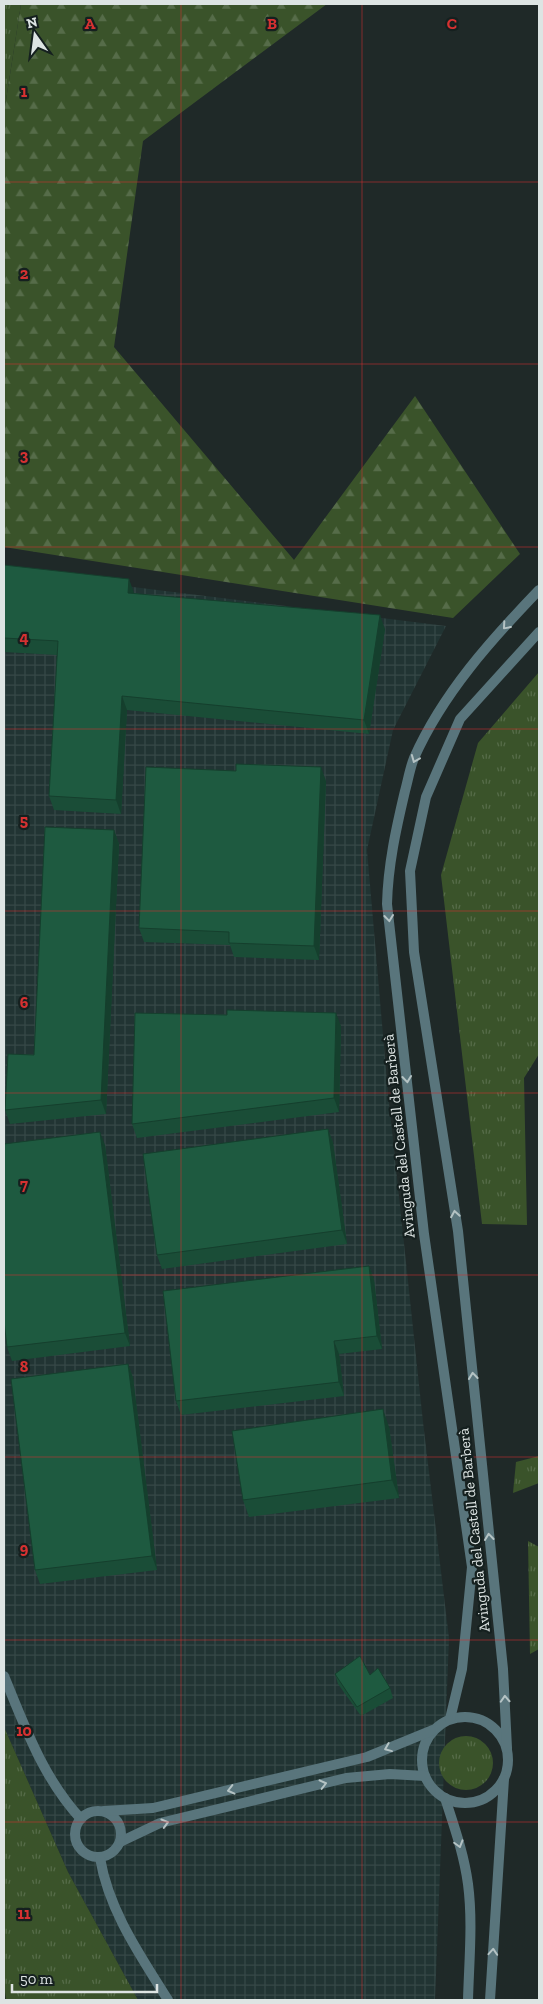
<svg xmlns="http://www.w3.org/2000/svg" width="543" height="2004" viewBox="0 0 543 2004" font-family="'Zilla Slab',serif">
<defs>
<pattern id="industrial-grid" width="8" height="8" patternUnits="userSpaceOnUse" patternTransform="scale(1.25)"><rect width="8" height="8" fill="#213433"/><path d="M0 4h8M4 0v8" fill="none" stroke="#364847"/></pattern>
<pattern id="grass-tufts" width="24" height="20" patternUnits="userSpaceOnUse" patternTransform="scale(1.25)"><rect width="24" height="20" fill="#3a532a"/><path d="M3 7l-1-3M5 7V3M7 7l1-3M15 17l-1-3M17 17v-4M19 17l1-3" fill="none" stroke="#566c49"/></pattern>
<pattern id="forest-firs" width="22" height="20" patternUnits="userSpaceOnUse" patternTransform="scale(1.25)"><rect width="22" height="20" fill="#3a532a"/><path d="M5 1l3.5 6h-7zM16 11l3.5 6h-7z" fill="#566c49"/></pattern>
</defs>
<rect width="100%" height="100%" fill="#1f2928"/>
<polygon fill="url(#industrial-grid)" points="4,571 446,626 393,730 367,850 388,1093 423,1422 449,1638 435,2000 138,2000 68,1872 4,1727"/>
<g fill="url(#grass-tufts)">
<polygon points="4,4 21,4 4,113"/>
<polygon points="539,672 539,1054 524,1078 527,1225 482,1224 441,875 478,743"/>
<polygon points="539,1456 539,1483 513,1493 516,1462"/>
<polygon points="528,1541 539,1547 539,1649 530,1654"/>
<polygon points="4,1727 68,1872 138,2000 6,2000 4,1984"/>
<circle cx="466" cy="1763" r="27"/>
</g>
<polygon fill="url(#forest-firs)" points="21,4 327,4 143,141 114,347 294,560 415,396 520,554 453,618 4,547 4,113"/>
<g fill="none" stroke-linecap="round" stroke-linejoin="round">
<g stroke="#59757c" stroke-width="10">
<path d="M4,1676C25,1727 43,1778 81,1819"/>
<circle cx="465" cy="1760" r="43"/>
<path d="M450,1719L462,1669L472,1567L424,1234L387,904C388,865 396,829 405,791C408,780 410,768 414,758C443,693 491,640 539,590"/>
<polyline points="507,1748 503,1669 458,1231 414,952 410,871 426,797 460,719 539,632"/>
<path d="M445,1798C454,1826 464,1854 468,1884C473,1922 469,1962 468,2000"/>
<circle cx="98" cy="1834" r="23"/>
<polyline points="104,1811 153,1808 367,1757 433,1730"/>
<polyline points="120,1842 160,1823 346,1778 390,1774 425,1776"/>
<path d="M100,1858C109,1911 140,1955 168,2000"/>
<polyline points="490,2000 504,1779"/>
</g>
</g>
<g fill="#1a4d37">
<polygon points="4,565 134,593 385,629 369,734 127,710 121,814 54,810 49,796 57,655 4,652"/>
<polygon points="326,781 319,960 234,957 230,945 144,942 139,928"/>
<polygon points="114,830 119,844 106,1114 10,1124 5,1110 34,1055"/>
<polygon points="227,1015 341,1026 339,1112 137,1138 132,1124"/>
<polygon points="328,1129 333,1143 347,1244 162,1269 157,1255"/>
<polygon points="105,1145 130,1346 12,1361 7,1347"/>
<polygon points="369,1266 374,1280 382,1349 339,1354 344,1396 181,1415 176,1401"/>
<polygon points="128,1364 133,1378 157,1570 40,1584 35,1570"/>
<polygon points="389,1427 399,1498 249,1517 243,1500"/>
<polygon points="335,1674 370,1675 390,1688 393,1698 361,1716 338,1684"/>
</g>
<g fill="#153f2d">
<polygon points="129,579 134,593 133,607 128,593"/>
<polygon points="380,615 385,629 369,734 364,720"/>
<polygon points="122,696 127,710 121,814 116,800"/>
<polygon points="321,767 326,781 319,960 314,946"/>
<polygon points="114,830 119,844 106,1114 101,1100"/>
<polygon points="336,1013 341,1026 339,1112 334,1098"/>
<polygon points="328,1129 333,1143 347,1244 342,1230"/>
<polygon points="100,1132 105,1145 130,1346 125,1333"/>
<polygon points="369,1266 374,1280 382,1349 377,1336"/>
<polygon points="334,1341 339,1354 344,1396 339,1382"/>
<polygon points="128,1364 133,1378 157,1570 152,1556"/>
<polygon points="383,1409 389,1427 399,1498 392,1480"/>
</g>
<g fill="#1e5a40" stroke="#153f2d">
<polygon points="4,565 129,579 128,593 380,615 364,720 122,696 116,800 49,796 58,641 4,638"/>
<polygon points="236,764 321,767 314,946 229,943 229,932 139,928 146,767 236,771"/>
<polygon points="45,827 114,830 101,1100 5,1110 8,1054 34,1055"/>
<polygon points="227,1010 336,1013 334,1098 132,1124 135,1013 227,1015"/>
<polygon points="328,1129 342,1230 157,1255 143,1154"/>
<polygon points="100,1132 125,1333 7,1347 4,1321 4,1144"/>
<polygon points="369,1266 377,1336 334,1341 339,1382 176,1401 163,1291"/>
<polygon points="128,1364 152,1556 35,1570 11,1379"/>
<polygon points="383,1409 392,1480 243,1500 232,1431"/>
<polygon points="360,1656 370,1675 378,1668 390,1688 357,1707 335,1674"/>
</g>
<defs><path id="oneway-chevron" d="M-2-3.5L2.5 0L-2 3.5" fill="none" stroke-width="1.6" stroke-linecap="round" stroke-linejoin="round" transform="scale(1.25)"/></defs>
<g stroke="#b5c3c4">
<use href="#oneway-chevron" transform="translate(506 626) rotate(131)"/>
<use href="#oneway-chevron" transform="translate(415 759) rotate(112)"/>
<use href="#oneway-chevron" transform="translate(389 918) rotate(83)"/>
<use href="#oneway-chevron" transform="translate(407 1079) rotate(84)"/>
<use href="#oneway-chevron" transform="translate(455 1214) rotate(-99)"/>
<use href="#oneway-chevron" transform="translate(473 1376) rotate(-96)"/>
<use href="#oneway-chevron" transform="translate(489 1537) rotate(-96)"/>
<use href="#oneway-chevron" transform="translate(505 1699) rotate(-93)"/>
<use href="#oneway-chevron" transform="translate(388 1748) rotate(158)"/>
<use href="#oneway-chevron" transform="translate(323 1784) rotate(-14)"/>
<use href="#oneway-chevron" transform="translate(231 1790) rotate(166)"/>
<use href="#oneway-chevron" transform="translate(165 1823) rotate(-16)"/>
<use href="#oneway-chevron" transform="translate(459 1844) rotate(74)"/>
<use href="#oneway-chevron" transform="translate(493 1952) rotate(-86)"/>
</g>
<path fill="none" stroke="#d63131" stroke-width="1" stroke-opacity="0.55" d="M181,4V2000M362,4V2000M4,182H539M4,364H539M4,547H539M4,729H539M4,911H539M4,1093H539M4,1275H539M4,1457H539M4,1640H539M4,1822H539"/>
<g text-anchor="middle" stroke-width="4.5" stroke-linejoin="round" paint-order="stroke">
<g font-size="15" fill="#dde4e3" stroke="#15201f">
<text transform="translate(399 1136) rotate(-96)" y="5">Avinguda del Castell de Barberà</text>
<text transform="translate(474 1530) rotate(-96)" y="5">Avinguda del Castell de Barberà</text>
</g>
</g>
<g font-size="16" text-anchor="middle" font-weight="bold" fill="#d63131" stroke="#15201f" stroke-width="4.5" stroke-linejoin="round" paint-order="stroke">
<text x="90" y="29">A</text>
<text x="272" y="29">B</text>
<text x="452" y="29">C</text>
<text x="24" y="97">1</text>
<text x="24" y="279">2</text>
<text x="24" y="461">3</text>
<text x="24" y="643">4</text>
<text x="24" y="826">5</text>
<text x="24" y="1008">6</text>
<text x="24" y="1190">7</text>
<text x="24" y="1372">8</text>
<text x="24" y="1554">9</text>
<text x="24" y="1736">10</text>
<text x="24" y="1919">11</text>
</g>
<rect width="543" height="2004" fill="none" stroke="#dde4e3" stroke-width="10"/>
<g transform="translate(35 35) rotate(346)" stroke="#15201f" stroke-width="4" paint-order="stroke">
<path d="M0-4L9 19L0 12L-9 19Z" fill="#dde4e3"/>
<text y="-8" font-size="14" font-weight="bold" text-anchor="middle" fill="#dde4e3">N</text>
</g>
<path d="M12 1984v8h145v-8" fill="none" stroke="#dde4e3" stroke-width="2.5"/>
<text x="20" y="1984" font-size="15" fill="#dde4e3" stroke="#15201f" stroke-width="4" paint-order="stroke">50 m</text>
</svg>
